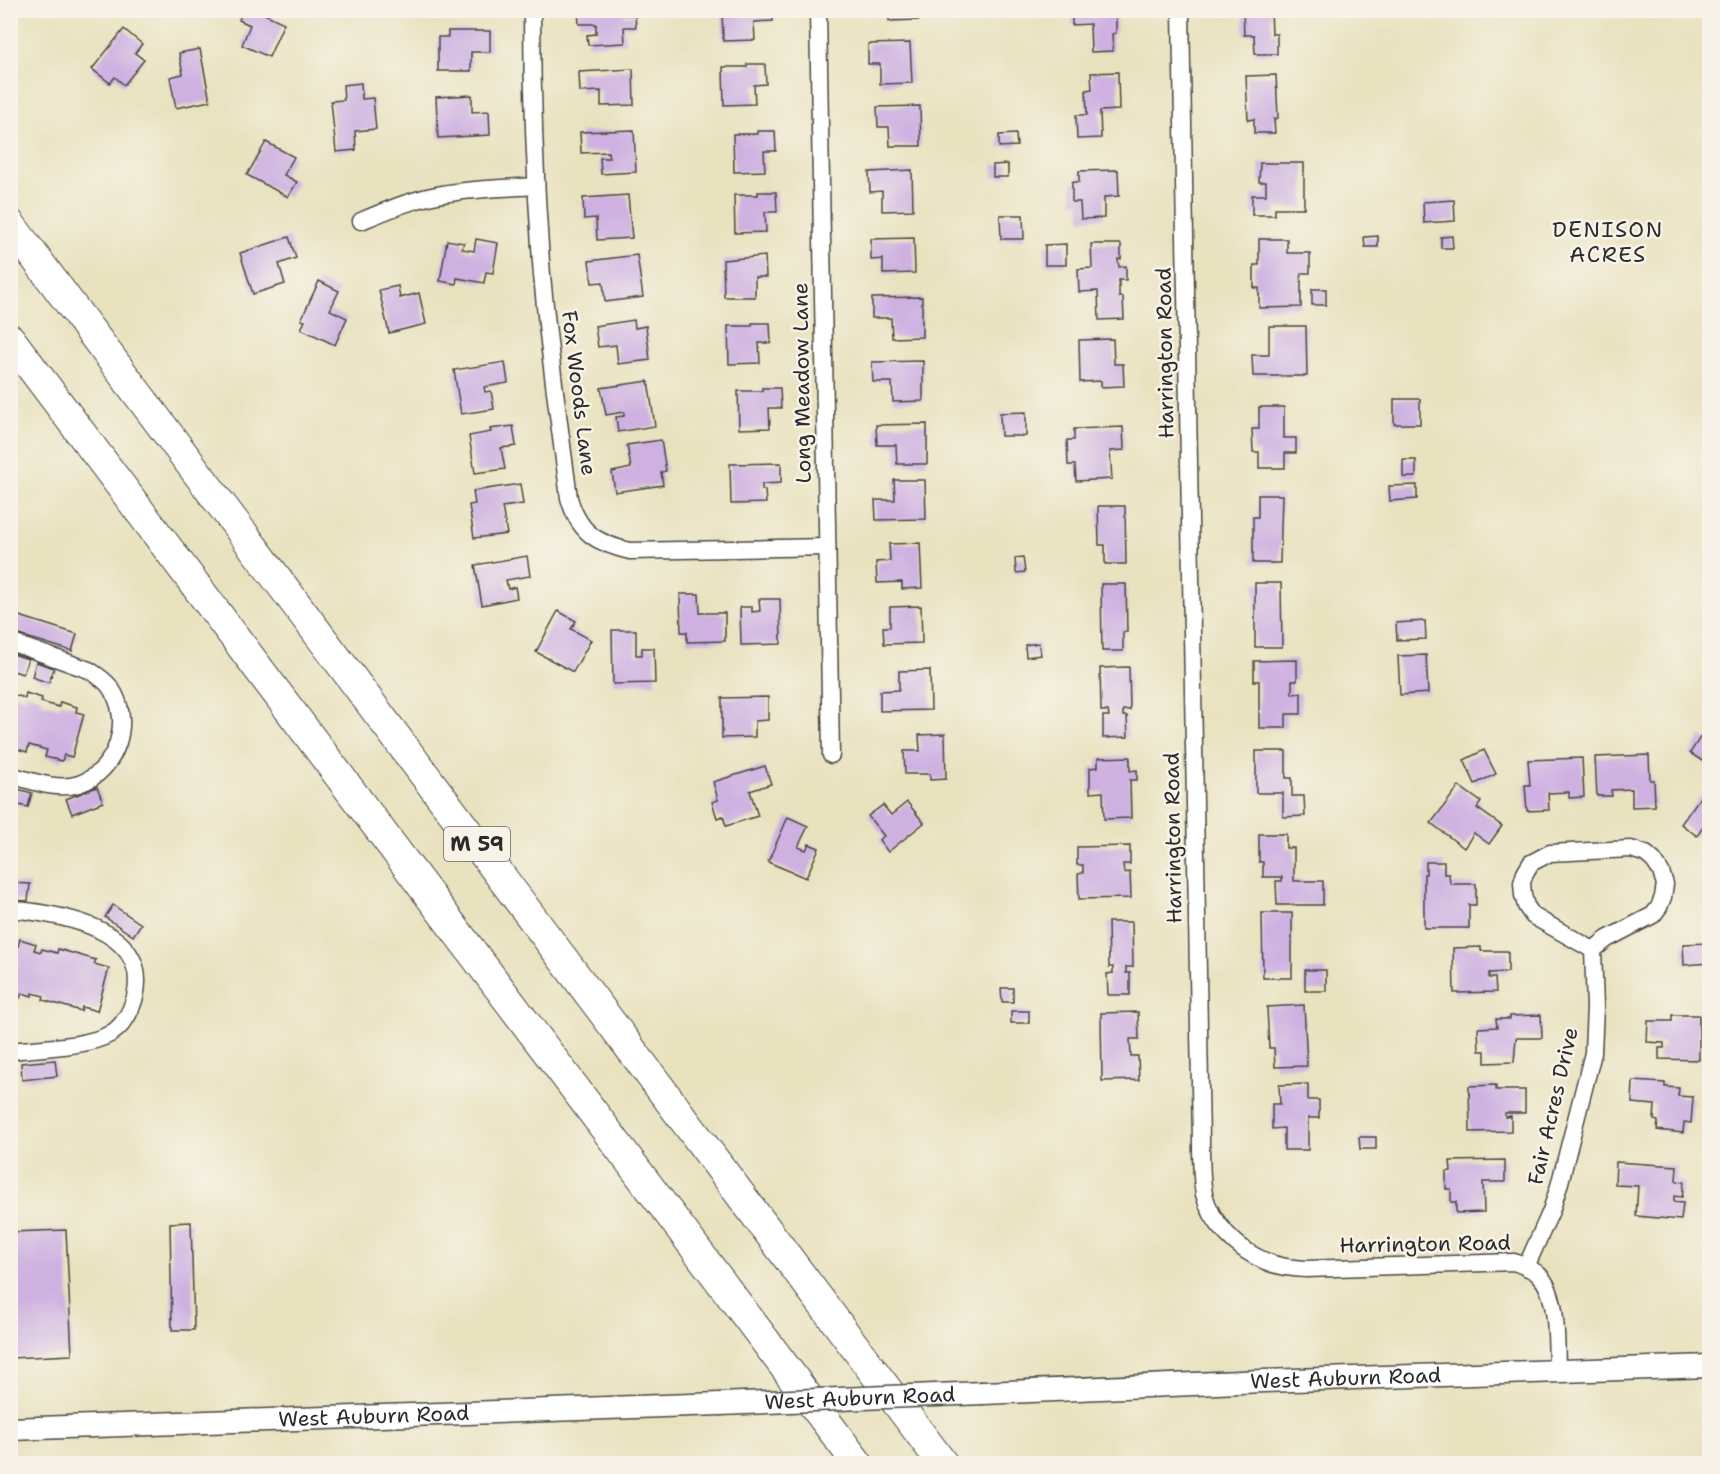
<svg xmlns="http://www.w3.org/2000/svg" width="1720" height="1474" viewBox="0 0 1720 1474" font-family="'Shantell Sans',sans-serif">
<rect width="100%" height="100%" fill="#f7f3e8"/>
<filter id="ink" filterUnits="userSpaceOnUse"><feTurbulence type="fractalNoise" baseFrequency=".0167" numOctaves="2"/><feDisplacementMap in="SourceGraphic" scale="12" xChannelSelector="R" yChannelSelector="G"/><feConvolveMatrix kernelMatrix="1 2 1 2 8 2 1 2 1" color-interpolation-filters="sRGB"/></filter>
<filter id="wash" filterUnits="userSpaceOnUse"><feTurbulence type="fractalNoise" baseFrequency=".008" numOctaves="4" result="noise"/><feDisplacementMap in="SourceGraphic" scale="24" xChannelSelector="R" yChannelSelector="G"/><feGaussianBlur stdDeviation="1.35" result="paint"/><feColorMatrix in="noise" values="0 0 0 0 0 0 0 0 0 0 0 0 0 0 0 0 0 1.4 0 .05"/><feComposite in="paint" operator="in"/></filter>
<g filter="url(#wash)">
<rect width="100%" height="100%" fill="#e9e2bf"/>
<g id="blocks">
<g fill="#ceb1e1">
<polygon points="243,10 256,10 284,23 269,57 242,45 250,25 239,20"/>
<polygon points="578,10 623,10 624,15 635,15 636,27 624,27 625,43 588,45 587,35 596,34 596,24 579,24"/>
<polygon points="722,10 773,10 773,21 754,22 755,40 723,41"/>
<polygon points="889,10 920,10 920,20 889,21"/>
<polygon points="1090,10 1111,10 1112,14 1116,14 1116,33 1112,34 1113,51 1091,52 1090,24 1072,25 1072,13 1090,13"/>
<polygon points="1243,10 1271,10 1272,34 1277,34 1277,54 1255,54 1254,35 1244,35"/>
<polygon points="124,29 142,44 135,53 144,60 124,85 115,77 110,83 92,69"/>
<polygon points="448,31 490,31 490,52 471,52 471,71 438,71 438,37 448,37"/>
<polygon points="910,43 912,83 880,84 880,64 868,64 868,44"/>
<polygon points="200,49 210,101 176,108 170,77 183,74 179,53"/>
<polygon points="747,64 765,64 766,84 754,85 755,104 724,105 723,67 747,67"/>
<polygon points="633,69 634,105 601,106 601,91 580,92 579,72"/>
<polygon points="1118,72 1119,110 1100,111 1101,138 1077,139 1076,115 1087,115 1086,90 1092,89 1091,73"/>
<polygon points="1276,75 1278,118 1274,119 1275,133 1254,133 1254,119 1248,120 1246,76"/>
<polygon points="361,83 362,99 373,98 376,129 355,131 356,150 336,152 331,101 344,100 343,85"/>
<polygon points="472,95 472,112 489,111 490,135 438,138 436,97"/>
<polygon points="920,106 921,146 890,146 889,127 878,127 877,107"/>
<polygon points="634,130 636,172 601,174 600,158 609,158 608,152 581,153 580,132"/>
<polygon points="757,131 775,131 776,151 764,151 765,171 734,172 733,134 757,134"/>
<polygon points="1016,134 1017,146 999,147 999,135"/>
<polygon points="266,142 294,157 284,175 297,182 288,197 247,175"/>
<polygon points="1260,163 1304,163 1304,208 1275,208 1275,215 1252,215 1252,195 1266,195 1266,182 1259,182"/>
<polygon points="1008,164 1008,177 993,177 993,165"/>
<polygon points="912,170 913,210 882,211 882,191 870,192 869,172"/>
<polygon points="1118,170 1119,196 1104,197 1104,218 1081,219 1080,202 1072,202 1072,182 1079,182 1079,171"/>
<polygon points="758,192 776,192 777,212 765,212 766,232 735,233 734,195 758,195"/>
<polygon points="628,195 632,238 597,240 596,218 584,219 583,198"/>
<polygon points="1454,200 1455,221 1424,223 1423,202"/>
<polygon points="1000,215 1023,215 1024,239 1001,239"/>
<polygon points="1378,236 1378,247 1365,247 1364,237"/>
<polygon points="1452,236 1453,248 1441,248 1441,237"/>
<polygon points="289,237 296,258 279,264 285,284 253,294 240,253"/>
<polygon points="914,238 915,273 883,274 883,259 871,260 871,239"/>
<polygon points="476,239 498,243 493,273 486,272 484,283 457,278 456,284 440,281 447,240 464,243 462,249 474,251"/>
<polygon points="1259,239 1287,239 1287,253 1310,253 1310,273 1301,273 1301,307 1259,308 1259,288 1254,288 1254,265 1259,265"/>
<polygon points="1066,244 1066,265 1045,265 1045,245"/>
<polygon points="1091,244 1121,244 1121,259 1118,259 1119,267 1126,266 1126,280 1119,280 1119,297 1123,297 1124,319 1099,320 1098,291 1079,292 1078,269 1092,268"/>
<polygon points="637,255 643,297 605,302 603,282 592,283 589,261"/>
<polygon points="765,256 766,277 755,277 755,297 724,297 723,260"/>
<polygon points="319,281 339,291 330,310 347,318 335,345 301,329 305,321 301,320"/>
<polygon points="398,286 400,298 419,293 426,324 389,333 379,290"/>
<rect x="1312" y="289" width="14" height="16"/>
<polygon points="922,297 922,337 892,338 891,318 872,318 872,298"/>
<polygon points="634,320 635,328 646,326 650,360 618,364 616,345 598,347 595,326"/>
<polygon points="752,323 770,323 771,343 759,343 760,363 729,364 728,326 752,326"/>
<polygon points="1269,326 1306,326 1307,376 1253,376 1252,355 1269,355"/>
<polygon points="1113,339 1114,364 1123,364 1124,386 1101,387 1101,381 1080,382 1079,340"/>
<polygon points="923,361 923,401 893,402 892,382 873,382 872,362"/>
<polygon points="505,362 508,383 484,387 485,392 491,391 494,409 461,414 454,370"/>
<polygon points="648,381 655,426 618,432 616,417 624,416 624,412 606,415 601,388"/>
<polygon points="762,388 780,388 781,408 769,408 770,428 739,429 738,391 762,391"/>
<rect x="1394" y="399" width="26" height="25"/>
<polygon points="1259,407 1284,407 1284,438 1296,438 1296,453 1285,453 1285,468 1259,468 1259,452 1253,452 1252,429 1259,429"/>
<polygon points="1026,412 1026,436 1001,436 1000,413"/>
<polygon points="927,424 927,464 897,464 896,445 877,445 876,425"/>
<polygon points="513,426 516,446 501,448 505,469 475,473 469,436 491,432 490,429"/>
<polygon points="1123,427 1124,450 1110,451 1112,479 1076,481 1075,465 1068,465 1067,440 1074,440 1074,429"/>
<polygon points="661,440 666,471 661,472 663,485 615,492 612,472 631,468 627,445"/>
<rect x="1403" y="460" width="13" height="17"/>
<polygon points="781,463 781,483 762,484 762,490 765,490 766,503 731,504 730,464"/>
<polygon points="894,480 925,480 926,519 876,520 875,500 895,500"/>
<polygon points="520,484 523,504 502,507 507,534 474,538 469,505 475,504 473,491"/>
<polygon points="1417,485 1417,499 1390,501 1389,486"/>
<polygon points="1258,495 1282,495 1280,563 1253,563 1253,517 1258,517"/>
<polygon points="1098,506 1125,506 1126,564 1105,564 1105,545 1099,545"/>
<polygon points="920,543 922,588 902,589 902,582 877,583 876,562 890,561 889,544"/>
<polygon points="527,556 530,576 506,580 508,589 515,587 517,598 482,605 475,565"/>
<polygon points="1023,557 1025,572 1016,573 1015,558"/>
<polygon points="1255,583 1281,583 1282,647 1255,647"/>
<polygon points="1101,584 1126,584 1127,632 1123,632 1123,651 1102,651"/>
<polygon points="680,594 699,594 700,613 725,613 725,641 687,642 687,632 681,632"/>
<polygon points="759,599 780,599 781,644 741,645 740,607 752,607 752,612 760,611"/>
<polygon points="921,606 922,643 884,644 883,627 890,627 890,607"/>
<polygon points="558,611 576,621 571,629 591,640 573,672 536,652"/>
<polygon points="10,613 77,634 72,651 10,632"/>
<polygon points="1425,621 1426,639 1397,640 1396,623"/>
<polygon points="612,630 636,630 636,655 642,655 642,648 654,648 655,683 613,684"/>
<polygon points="1039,643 1041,655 1026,657 1025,645"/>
<polygon points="10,653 28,659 23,674 10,670"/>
<polygon points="1426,655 1428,693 1400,695 1398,656"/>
<polygon points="1297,660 1297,681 1292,681 1292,694 1301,693 1301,714 1286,714 1286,728 1259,728 1259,681 1254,681 1254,661"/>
<polygon points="36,662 54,668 49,683 32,677"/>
<polygon points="1129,667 1130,710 1123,710 1123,716 1127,716 1128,737 1103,738 1103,716 1109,716 1108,711 1101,711 1100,668"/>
<polygon points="930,670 931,710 880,711 880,691 899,690 899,671"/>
<polygon points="26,693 42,698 41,702 59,707 60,702 77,707 76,712 84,714 72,757 64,755 62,761 45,757 47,750 29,745 27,752 11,747 13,741 10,740 10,697 14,698 15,695 25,698"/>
<polygon points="768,697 768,720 755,721 755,737 722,738 722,698"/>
<polygon points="945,734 946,779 930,780 930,774 905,774 904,751 920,751 919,735"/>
<polygon points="1701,736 1710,742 1710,766 1690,753"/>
<polygon points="1484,750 1496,774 1475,784 1464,760"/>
<polygon points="1256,751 1286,751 1286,778 1292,778 1292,796 1304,796 1305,816 1283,817 1283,793 1256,793"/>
<polygon points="1649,755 1650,780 1654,780 1655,806 1632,807 1632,789 1611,790 1612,796 1597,796 1595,757"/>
<polygon points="1130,757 1130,771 1137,770 1137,780 1130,780 1131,818 1104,819 1103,792 1090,793 1090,768 1098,767 1098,758"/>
<polygon points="1582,758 1584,797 1569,798 1569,792 1548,793 1549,810 1527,811 1525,785 1530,785 1528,760"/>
<polygon points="765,766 771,784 750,791 758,816 726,826 723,816 717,818 712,802 718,800 713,782"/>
<polygon points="1710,783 1710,817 1697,836 1681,824"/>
<polygon points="1459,786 1481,802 1477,808 1502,826 1489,844 1474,833 1464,848 1431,823"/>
<polygon points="10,787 32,793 28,807 10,803"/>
<polygon points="97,787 103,802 72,814 66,799"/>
<polygon points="907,802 924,823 888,852 879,840 884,836 868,816 883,805 891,815"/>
<polygon points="788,817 808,826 798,847 806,850 809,844 819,848 806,878 768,862"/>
<polygon points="1259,834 1286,834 1286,848 1294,848 1294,881 1323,881 1323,905 1277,905 1276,881 1282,881 1282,877 1263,877 1263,862 1259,862"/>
<polygon points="1130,846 1130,864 1123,864 1124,873 1130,872 1131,898 1079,899 1078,874 1083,873 1083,865 1077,865 1077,847"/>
<polygon points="1426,862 1444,862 1444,874 1449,874 1450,884 1476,884 1476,905 1469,905 1469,928 1424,928 1424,874 1426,874"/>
<polygon points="10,883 30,884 28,901 10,900"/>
<polygon points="113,905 141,924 133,936 105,917"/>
<polygon points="1262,913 1292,913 1292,978 1263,978"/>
<polygon points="1108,922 1132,922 1133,967 1126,967 1126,973 1130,973 1130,995 1108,995 1107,974 1113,973 1113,967 1109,967"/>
<polygon points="20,939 36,944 34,950 41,952 42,949 57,953 58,949 96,960 94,964 109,968 97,1011 82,1007 81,1011 43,1000 44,996 32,993 32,996 22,993 20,998 10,995 10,944 18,946"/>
<polygon points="1710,943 1710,963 1684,965 1683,944"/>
<polygon points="1481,947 1481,951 1508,951 1508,972 1489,973 1489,978 1495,978 1496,992 1454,993 1453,948"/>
<rect x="1305" y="970" width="21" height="21"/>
<polygon points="1001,988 1013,988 1013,1002 1002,1002"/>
<polygon points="1304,1005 1307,1066 1275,1067 1274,1048 1269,1048 1267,1007"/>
<rect x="1011" y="1011" width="18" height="12"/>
<polygon points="1138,1012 1139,1039 1130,1039 1131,1056 1138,1056 1139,1080 1102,1081 1101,1013"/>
<polygon points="1541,1015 1542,1038 1516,1038 1514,1062 1485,1063 1485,1051 1479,1051 1478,1028 1497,1027 1496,1019 1510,1019 1510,1016"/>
<polygon points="1672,1015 1699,1015 1699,1060 1659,1059 1659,1048 1664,1048 1664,1043 1647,1042 1648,1021 1672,1021"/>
<polygon points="55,1060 57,1076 22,1080 21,1063"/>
<polygon points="1633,1081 1665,1083 1665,1087 1679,1088 1678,1096 1693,1097 1691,1123 1684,1122 1683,1133 1657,1130 1658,1121 1654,1120 1655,1105 1632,1103"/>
<polygon points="1308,1084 1308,1100 1319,1100 1319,1118 1308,1118 1308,1150 1284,1150 1284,1128 1272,1129 1272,1104 1280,1104 1279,1085"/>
<polygon points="1496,1085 1496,1090 1525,1090 1525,1113 1505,1113 1505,1117 1511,1116 1511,1131 1470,1132 1469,1086"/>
<polygon points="1359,1137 1376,1137 1376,1149 1360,1149"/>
<polygon points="1505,1160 1505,1182 1483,1182 1484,1212 1456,1213 1456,1202 1451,1202 1451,1189 1446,1189 1446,1172 1451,1171 1450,1161"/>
<polygon points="1616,1162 1677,1166 1676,1181 1684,1182 1682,1197 1674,1196 1674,1202 1683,1203 1681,1220 1636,1216 1638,1186 1615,1185"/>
<polygon points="191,1222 194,1330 172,1330 170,1223"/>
<polygon points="66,1230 72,1355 11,1358 10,1232"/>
</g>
</g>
</g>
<g filter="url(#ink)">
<use href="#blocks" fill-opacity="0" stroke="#484641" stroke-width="1.5"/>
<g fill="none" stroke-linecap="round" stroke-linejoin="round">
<defs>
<g id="minor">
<path d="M532,10C532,94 535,178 541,262C547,341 559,420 569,498C579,533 596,543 630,551L827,547"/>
<polyline points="818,10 831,755"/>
<path d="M1181,10L1201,1142C1201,1159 1201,1177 1204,1194C1211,1223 1238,1250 1265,1261C1278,1267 1292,1268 1306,1269L1514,1262C1522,1265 1532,1268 1539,1275C1559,1294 1556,1344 1557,1371"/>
<path d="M361,221C390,209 418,197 449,193C478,188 507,188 536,186"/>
<path d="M10,642L89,670C97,675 105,680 110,687C134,720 117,771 79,784C57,791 32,781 10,775"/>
<path d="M10,909C58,914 152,927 135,997C131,1011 124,1026 110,1034C87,1047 37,1048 10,1051"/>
<polyline points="1526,1267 1551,1211 1559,1186 1593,1053 1595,1007 1593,950 1607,939 1653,915 1659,907 1663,897 1665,884 1661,872 1654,861 1646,854 1631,849 1550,853 1531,863 1525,873 1522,883 1523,895 1526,906 1533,916 1593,950"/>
</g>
<g id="secondary">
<path id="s1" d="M983,1393L1263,1381L1710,1366"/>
<path id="s2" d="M10,1429L720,1404"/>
</g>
<g id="motorway">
<polyline points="10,224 943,1464"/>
<polyline points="10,339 858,1464"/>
</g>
</defs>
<use href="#minor" stroke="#484641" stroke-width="19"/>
<use href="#secondary" stroke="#484641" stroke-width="25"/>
<use href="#motorway" stroke="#484641" stroke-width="32"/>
<use href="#minor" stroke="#fff" stroke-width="16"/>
<use href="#secondary" stroke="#fff" stroke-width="22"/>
<use href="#motorway" stroke="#fff" stroke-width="30"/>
<defs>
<g id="secondary-bridge">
<path id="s3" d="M720,1404L983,1393"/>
</g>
</defs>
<use href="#secondary-bridge" stroke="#484641" stroke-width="25" stroke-linecap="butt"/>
<use href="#secondary-bridge" stroke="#fff" stroke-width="22"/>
</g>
</g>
<g text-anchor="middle" stroke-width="5" stroke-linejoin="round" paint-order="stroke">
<rect fill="#f7f3e8" stroke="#686764" stroke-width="1.5" x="444" y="827" width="66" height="34" rx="4.5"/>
<g font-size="20" font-weight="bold" fill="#2b2b2b">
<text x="477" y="851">M 59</text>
</g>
<g font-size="21" fill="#2b2b2b" stroke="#f7f3e8">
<text transform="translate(1165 353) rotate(-91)" y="7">Harrington Road</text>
<text transform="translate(802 383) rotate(-91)" y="7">Long Meadow Lane</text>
<text transform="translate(579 393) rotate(83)" y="7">Fox Woods Lane</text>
<text transform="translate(1173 838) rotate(-91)" y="7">Harrington Road</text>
<text transform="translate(1553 1106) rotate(-77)" y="7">Fair Acres Drive</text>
<text transform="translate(1425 1244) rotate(-1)" y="7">Harrington Road</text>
<text dy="7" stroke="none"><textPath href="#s1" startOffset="363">West Auburn Road</textPath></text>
<text dy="7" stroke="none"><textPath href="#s3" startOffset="140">West Auburn Road</textPath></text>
<text dy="7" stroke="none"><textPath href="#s2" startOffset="364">West Auburn Road</textPath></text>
</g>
<g font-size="22" letter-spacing="1.5" fill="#2b2b2b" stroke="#f7f3e8">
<text x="1608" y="237">DENISON<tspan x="1608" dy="25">ACRES</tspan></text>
</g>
</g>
<rect width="1720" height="1474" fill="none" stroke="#f7f3e8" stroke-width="36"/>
</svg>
